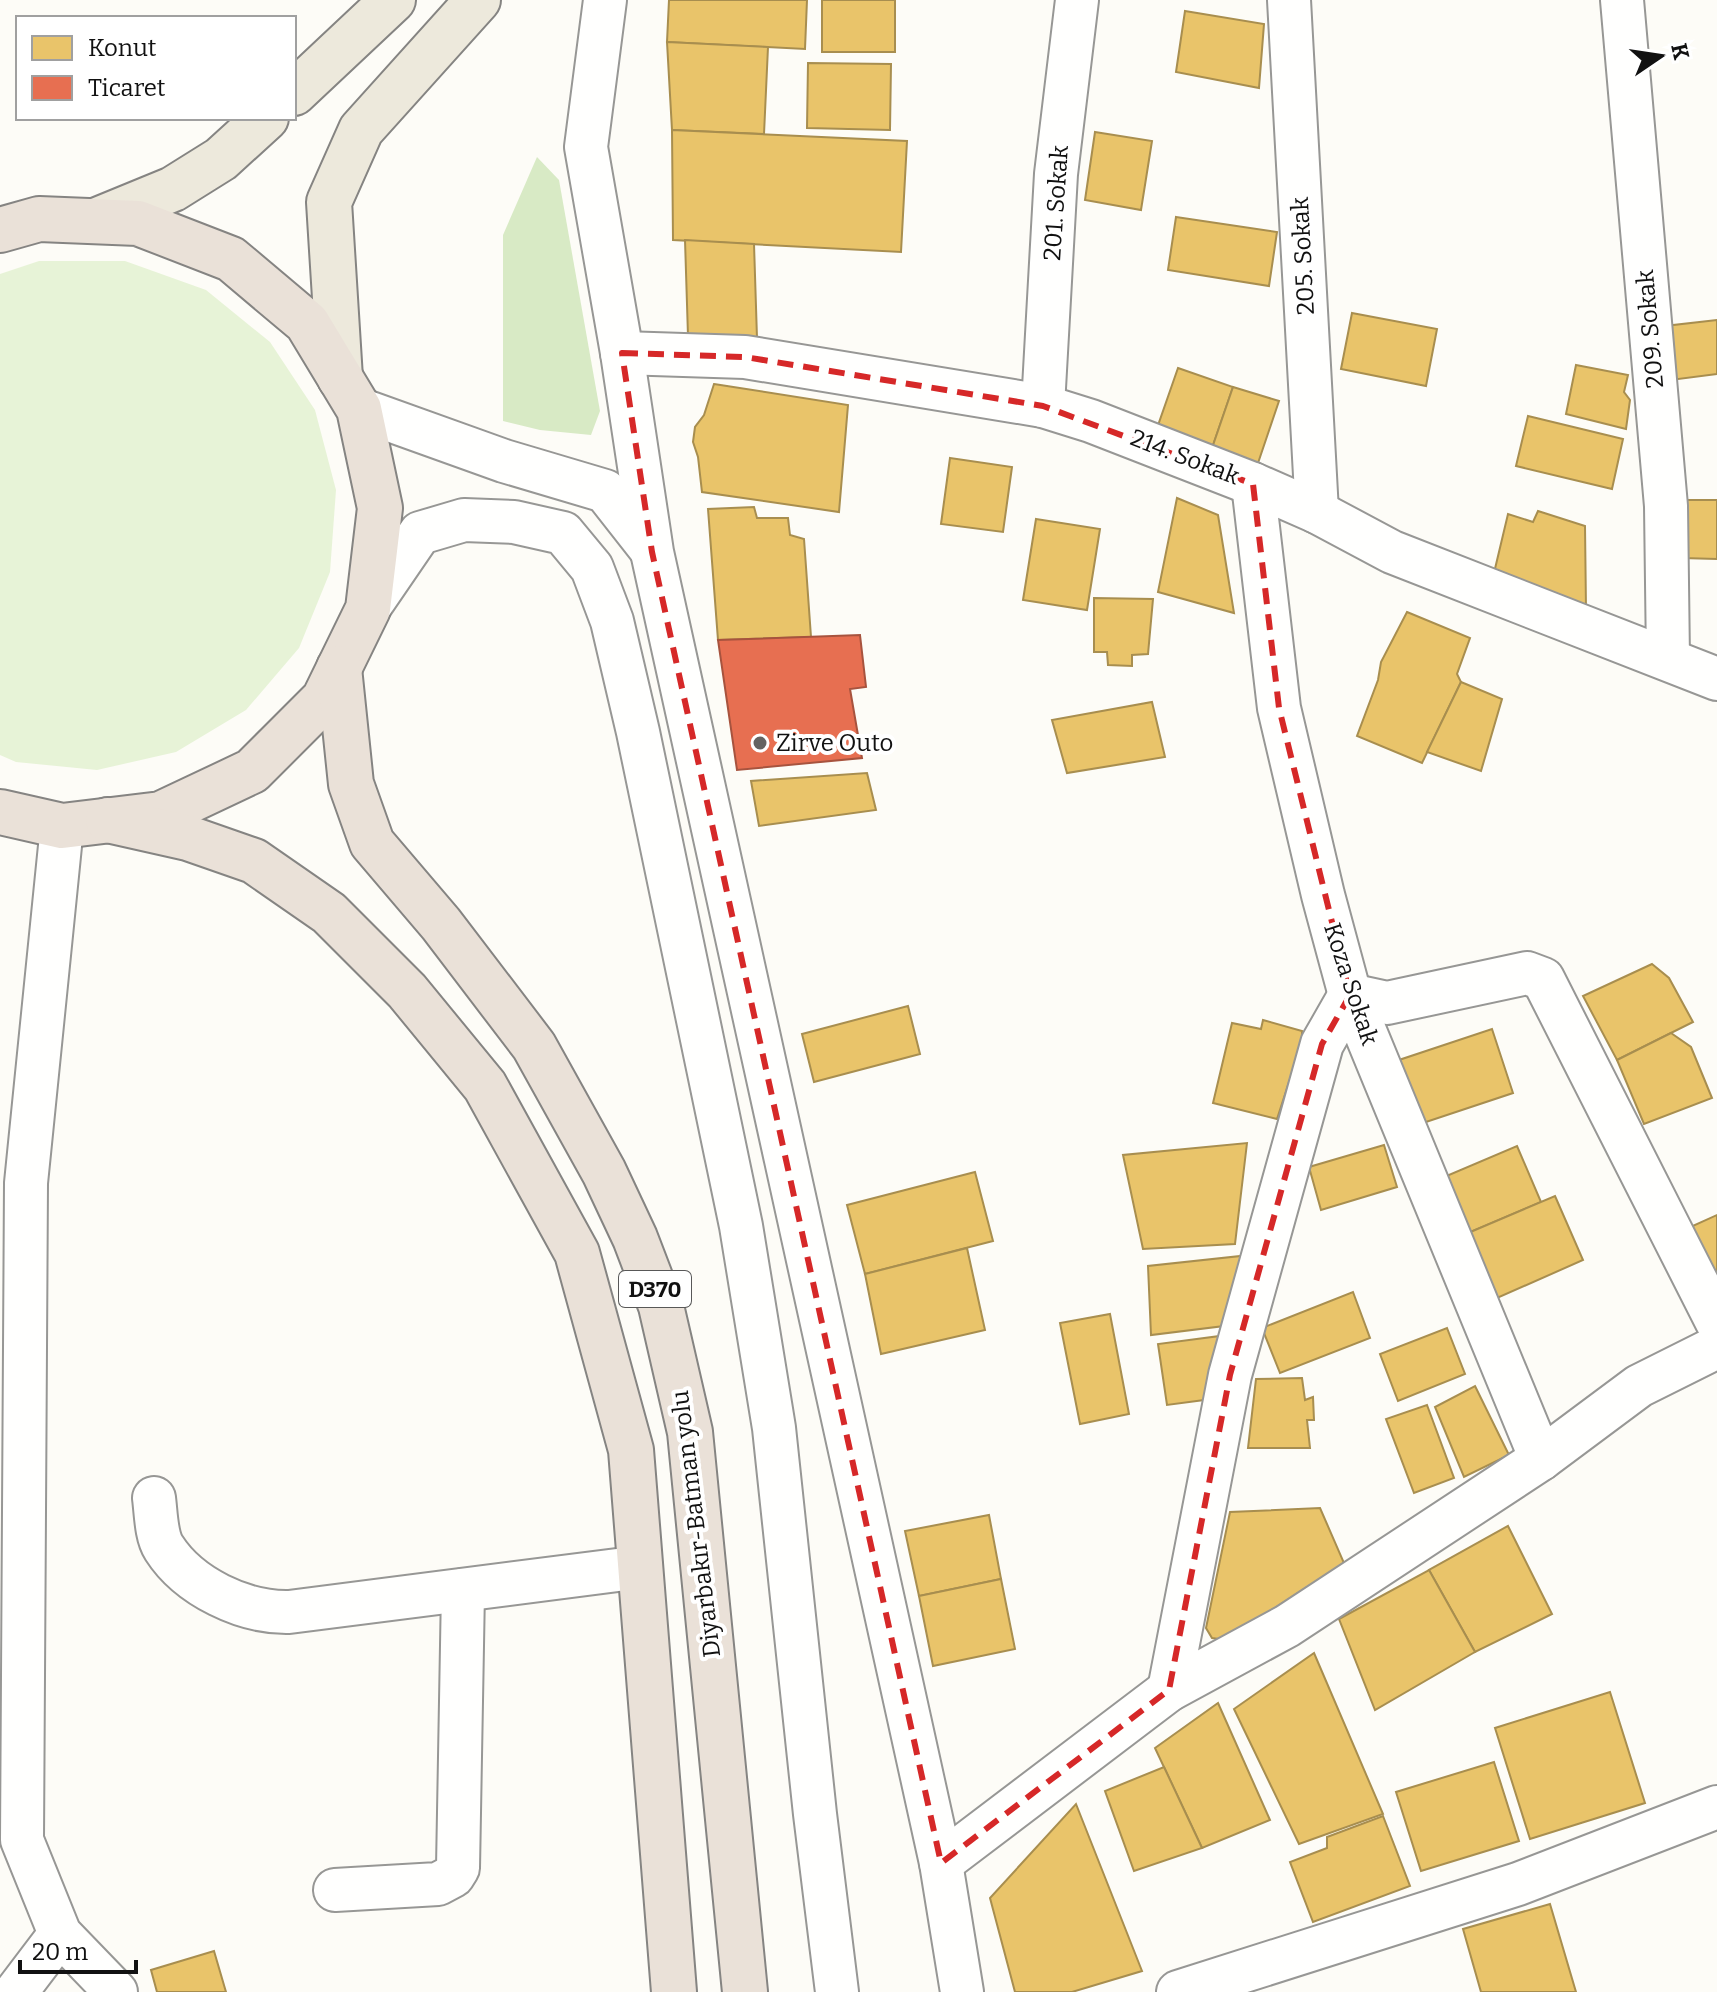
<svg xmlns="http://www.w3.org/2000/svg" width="1717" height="1992" viewBox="0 0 1717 1992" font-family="Bitter,serif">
<rect width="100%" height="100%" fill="#fdfcf7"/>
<polygon fill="#e7f3d7" points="39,261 125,261 206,290 270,342 315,410 336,490 330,572 299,648 246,710 176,752 97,770 16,762 0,755 0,274"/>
<polygon fill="#d8eac5" points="537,157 559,180 600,411 591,435 540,430 503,421 503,235"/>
<g fill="#e9c46a" stroke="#a88e4f" stroke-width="2">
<polygon points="669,0 807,0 805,49 667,42"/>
<rect x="822" y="0" width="73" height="52"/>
<polygon points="1185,11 1264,24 1259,88 1176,72"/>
<polygon points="667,42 768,47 764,134 672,130"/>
<polygon points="808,63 891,64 890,130 807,128"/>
<polygon points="672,130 907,141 901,252 673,240"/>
<polygon points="1095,132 1152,141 1141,210 1085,200"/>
<polygon points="1176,217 1277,232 1269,286 1168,270"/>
<polygon points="685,240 754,244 757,338 688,336"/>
<polygon points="1352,313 1437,329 1426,386 1341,369"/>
<polygon points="1717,320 1717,374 1671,380 1665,326"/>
<polygon points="1576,365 1628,375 1624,392 1630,400 1626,429 1566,414"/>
<polygon points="1178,368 1233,387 1210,454 1155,434"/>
<polygon points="714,384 848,405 839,512 702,492 698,457 693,442 695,427 704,415"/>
<polygon points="1233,387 1279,401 1255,472 1210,454"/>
<polygon points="1528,416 1623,439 1612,489 1516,466"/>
<polygon points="950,458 1012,467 1003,532 941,524"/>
<polygon points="1177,498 1218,515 1234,613 1158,592"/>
<polygon points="1682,500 1717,500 1717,559 1682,558"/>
<polygon points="754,507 757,518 788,518 790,535 804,539 811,637 718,640 708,509"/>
<polygon points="1538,511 1585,526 1586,609 1494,573 1508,514 1533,522"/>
<polygon points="1036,519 1100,529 1087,610 1023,600"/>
<polygon points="1094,598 1153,599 1148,654 1132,655 1132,666 1108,665 1107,652 1094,652"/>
<polygon points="1407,612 1470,638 1457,674 1461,682 1422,763 1357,736 1378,680 1381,662"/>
<polygon points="1461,682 1502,699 1481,771 1427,752"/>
<polygon points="1152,702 1165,757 1067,773 1052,720"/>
<polygon points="867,773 876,810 759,826 751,781"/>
<polygon points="1652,964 1669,978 1693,1022 1617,1060 1583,996"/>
<polygon points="908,1006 920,1054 814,1082 802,1034"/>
<polygon points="1263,1020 1302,1031 1302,1042 1277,1119 1213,1103 1232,1023 1261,1029"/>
<polygon points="1492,1029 1513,1093 1417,1125 1396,1061"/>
<polygon points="1671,1033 1691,1047 1712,1098 1644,1124 1617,1060"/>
<polygon points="1247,1143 1235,1244 1143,1249 1123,1155"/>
<polygon points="1384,1145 1397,1187 1321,1210 1309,1167"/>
<polygon points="1517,1146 1541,1202 1461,1236 1437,1180"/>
<polygon points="975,1172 993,1241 865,1274 847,1205"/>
<polygon points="1555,1196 1583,1260 1488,1302 1461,1236"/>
<polygon points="1717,1215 1717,1289 1686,1229"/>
<polygon points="967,1248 985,1330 881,1354 865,1274"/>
<polygon points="1241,1256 1232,1325 1151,1335 1148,1266"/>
<polygon points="1353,1292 1370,1338 1280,1373 1262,1328"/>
<polygon points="1110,1314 1129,1414 1080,1424 1060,1323"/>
<polygon points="1447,1328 1465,1374 1398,1401 1380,1354"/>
<polygon points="1220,1336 1219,1398 1167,1405 1158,1344"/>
<polygon points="1302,1378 1305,1400 1313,1397 1314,1420 1307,1420 1310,1448 1248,1448 1256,1379"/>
<polygon points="1475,1386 1509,1455 1464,1477 1435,1407"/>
<polygon points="1427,1405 1454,1478 1414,1493 1386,1419"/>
<polygon points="1320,1508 1344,1563 1226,1640 1212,1638 1206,1628 1230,1512"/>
<polygon points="989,1515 1001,1579 919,1596 905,1531"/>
<polygon points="1508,1526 1552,1614 1475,1652 1429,1570"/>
<polygon points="1429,1570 1475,1652 1375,1710 1339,1619"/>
<polygon points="1001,1579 1015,1649 933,1666 919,1596"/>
<polygon points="1314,1653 1383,1814 1299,1844 1234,1709"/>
<polygon points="1610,1692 1645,1803 1530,1839 1495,1728"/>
<polygon points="1218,1703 1270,1820 1202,1848 1155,1748"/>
<polygon points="1494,1762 1519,1841 1421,1871 1396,1792"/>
<polygon points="1164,1767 1202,1848 1134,1871 1105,1791"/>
<polygon points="1076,1804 1142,1971 1072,1992 1015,1992 990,1898"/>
<polygon points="1383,1816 1410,1886 1313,1922 1290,1862 1327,1848 1327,1837"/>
<polygon points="1550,1904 1576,1992 1481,1992 1463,1929"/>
<polygon points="214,1951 226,1992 157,1992 151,1970"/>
</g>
<polygon fill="#e76f51" stroke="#a7533e" stroke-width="2" points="860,635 866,687 850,689 862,758 737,770 718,640"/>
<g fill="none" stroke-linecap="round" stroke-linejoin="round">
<defs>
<g id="minor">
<polyline points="605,0 586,147 622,353 652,552 941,1863 962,1992"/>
<polyline points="1289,0 1317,512"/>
<polyline points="1622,0 1666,506 1668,659"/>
<polyline points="622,353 745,357 1043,406 1091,421 1253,484 1317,512 1392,552 1717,679"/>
<polyline points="1043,406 1056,174 1077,0"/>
<polyline points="359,409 504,461 605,491 649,547"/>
<polyline points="1253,484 1279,708 1323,895 1350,995 1541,1459"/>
<polyline points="368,609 420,533 464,520 514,522 563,533 592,568 612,621 638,732 741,1226 774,1428 815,1814 837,1992"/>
<polyline points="62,826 26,1183 22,1840 60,1934 116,1992"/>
<path d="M154,1498C156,1513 156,1536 164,1548C189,1587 244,1613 289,1612L641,1567"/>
<polyline points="1169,1690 1230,1375 1322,1044 1350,995 1387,1003 1527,973 1543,979 1717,1322"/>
<polyline points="941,1863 1169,1690 1287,1626 1541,1459 1639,1386 1717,1347"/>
<polyline points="335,1890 438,1884 453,1876 458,1868 463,1590"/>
<polyline points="16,1992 60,1934"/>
<polyline points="1178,1992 1518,1884 1717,1807"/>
</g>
<g id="major">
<polyline points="294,93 393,0"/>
<polyline points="95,221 173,189 221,159 266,118"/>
<polyline points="340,378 329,202 361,130 478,0"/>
</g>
<g id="highway">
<polyline points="0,230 39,219 138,223 231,259 307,323 359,409 380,508 368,609 324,699 252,771 161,814 62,826 0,812"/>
<polyline points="339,668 351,784 372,843 441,924 534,1046 604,1172 635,1238 661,1306 690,1432 745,1992"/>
<polyline points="108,820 188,838 254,861 329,913 407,991 485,1086 577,1253 631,1450 674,1992"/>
</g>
</defs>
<use href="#minor" stroke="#979795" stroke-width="46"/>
<use href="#major" stroke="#858482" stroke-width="48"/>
<use href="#highway" stroke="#858482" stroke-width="48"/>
<use href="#minor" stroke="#fffffe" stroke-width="42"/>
<use href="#major" stroke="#ede9dc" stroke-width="44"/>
<use href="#highway" stroke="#eae1d8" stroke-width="44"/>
</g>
<path fill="none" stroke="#d62828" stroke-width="6" stroke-dasharray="16 10" stroke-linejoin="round" d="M622,353L745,357L1043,406L1253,484L1279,708L1350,995L1322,1044L1230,1375L1169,1690L941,1863L652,552Z"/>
<circle fill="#646362" stroke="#fff" stroke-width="3" cx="760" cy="743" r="8"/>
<g text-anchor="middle" stroke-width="8" stroke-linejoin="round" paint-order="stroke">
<rect fill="#fff" stroke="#585858" stroke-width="2" x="619" y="1271" width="72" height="36" rx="6"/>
<g font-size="22" font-weight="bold" fill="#111">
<text x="655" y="1297">D370</text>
</g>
<g font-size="24" fill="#111" stroke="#fff">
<text transform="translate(1056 203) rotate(-86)" y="8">201. Sokak</text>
<text transform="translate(1303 256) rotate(-93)" y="8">205. Sokak</text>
<text transform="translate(1650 329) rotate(-95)" y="8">209. Sokak</text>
<text transform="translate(1185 457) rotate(21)" y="8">214. Sokak</text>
<text transform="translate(1351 984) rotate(72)" y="8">Koza Sokak</text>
<text transform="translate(696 1524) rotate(-97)" y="8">Diyarbakır-Batman yolu</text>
</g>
<g font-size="24" fill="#111" stroke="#fff" text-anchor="start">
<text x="776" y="751">Zirve Outo</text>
</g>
</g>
<rect x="16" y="16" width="280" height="104" fill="#ffffff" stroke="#a0a0a0" stroke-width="2"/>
<rect x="32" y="36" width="40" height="24" fill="#e9c46a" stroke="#a0a0a0" stroke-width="2"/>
<text x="88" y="56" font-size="24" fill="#111111">Konut</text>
<rect x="32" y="76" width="40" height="24" fill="#e76f51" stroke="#a0a0a0" stroke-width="2"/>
<text x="88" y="96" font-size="24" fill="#111111">Ticaret</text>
<g transform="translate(1661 56) rotate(77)" stroke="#ffffff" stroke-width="6" paint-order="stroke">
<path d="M0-6L14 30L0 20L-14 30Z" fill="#111111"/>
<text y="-12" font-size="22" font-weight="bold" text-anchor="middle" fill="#111111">K</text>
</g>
<path d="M20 1960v12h116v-12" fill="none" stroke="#111111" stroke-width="4"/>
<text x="32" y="1960" font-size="24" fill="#111111" stroke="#ffffff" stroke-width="6" paint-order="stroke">20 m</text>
</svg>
